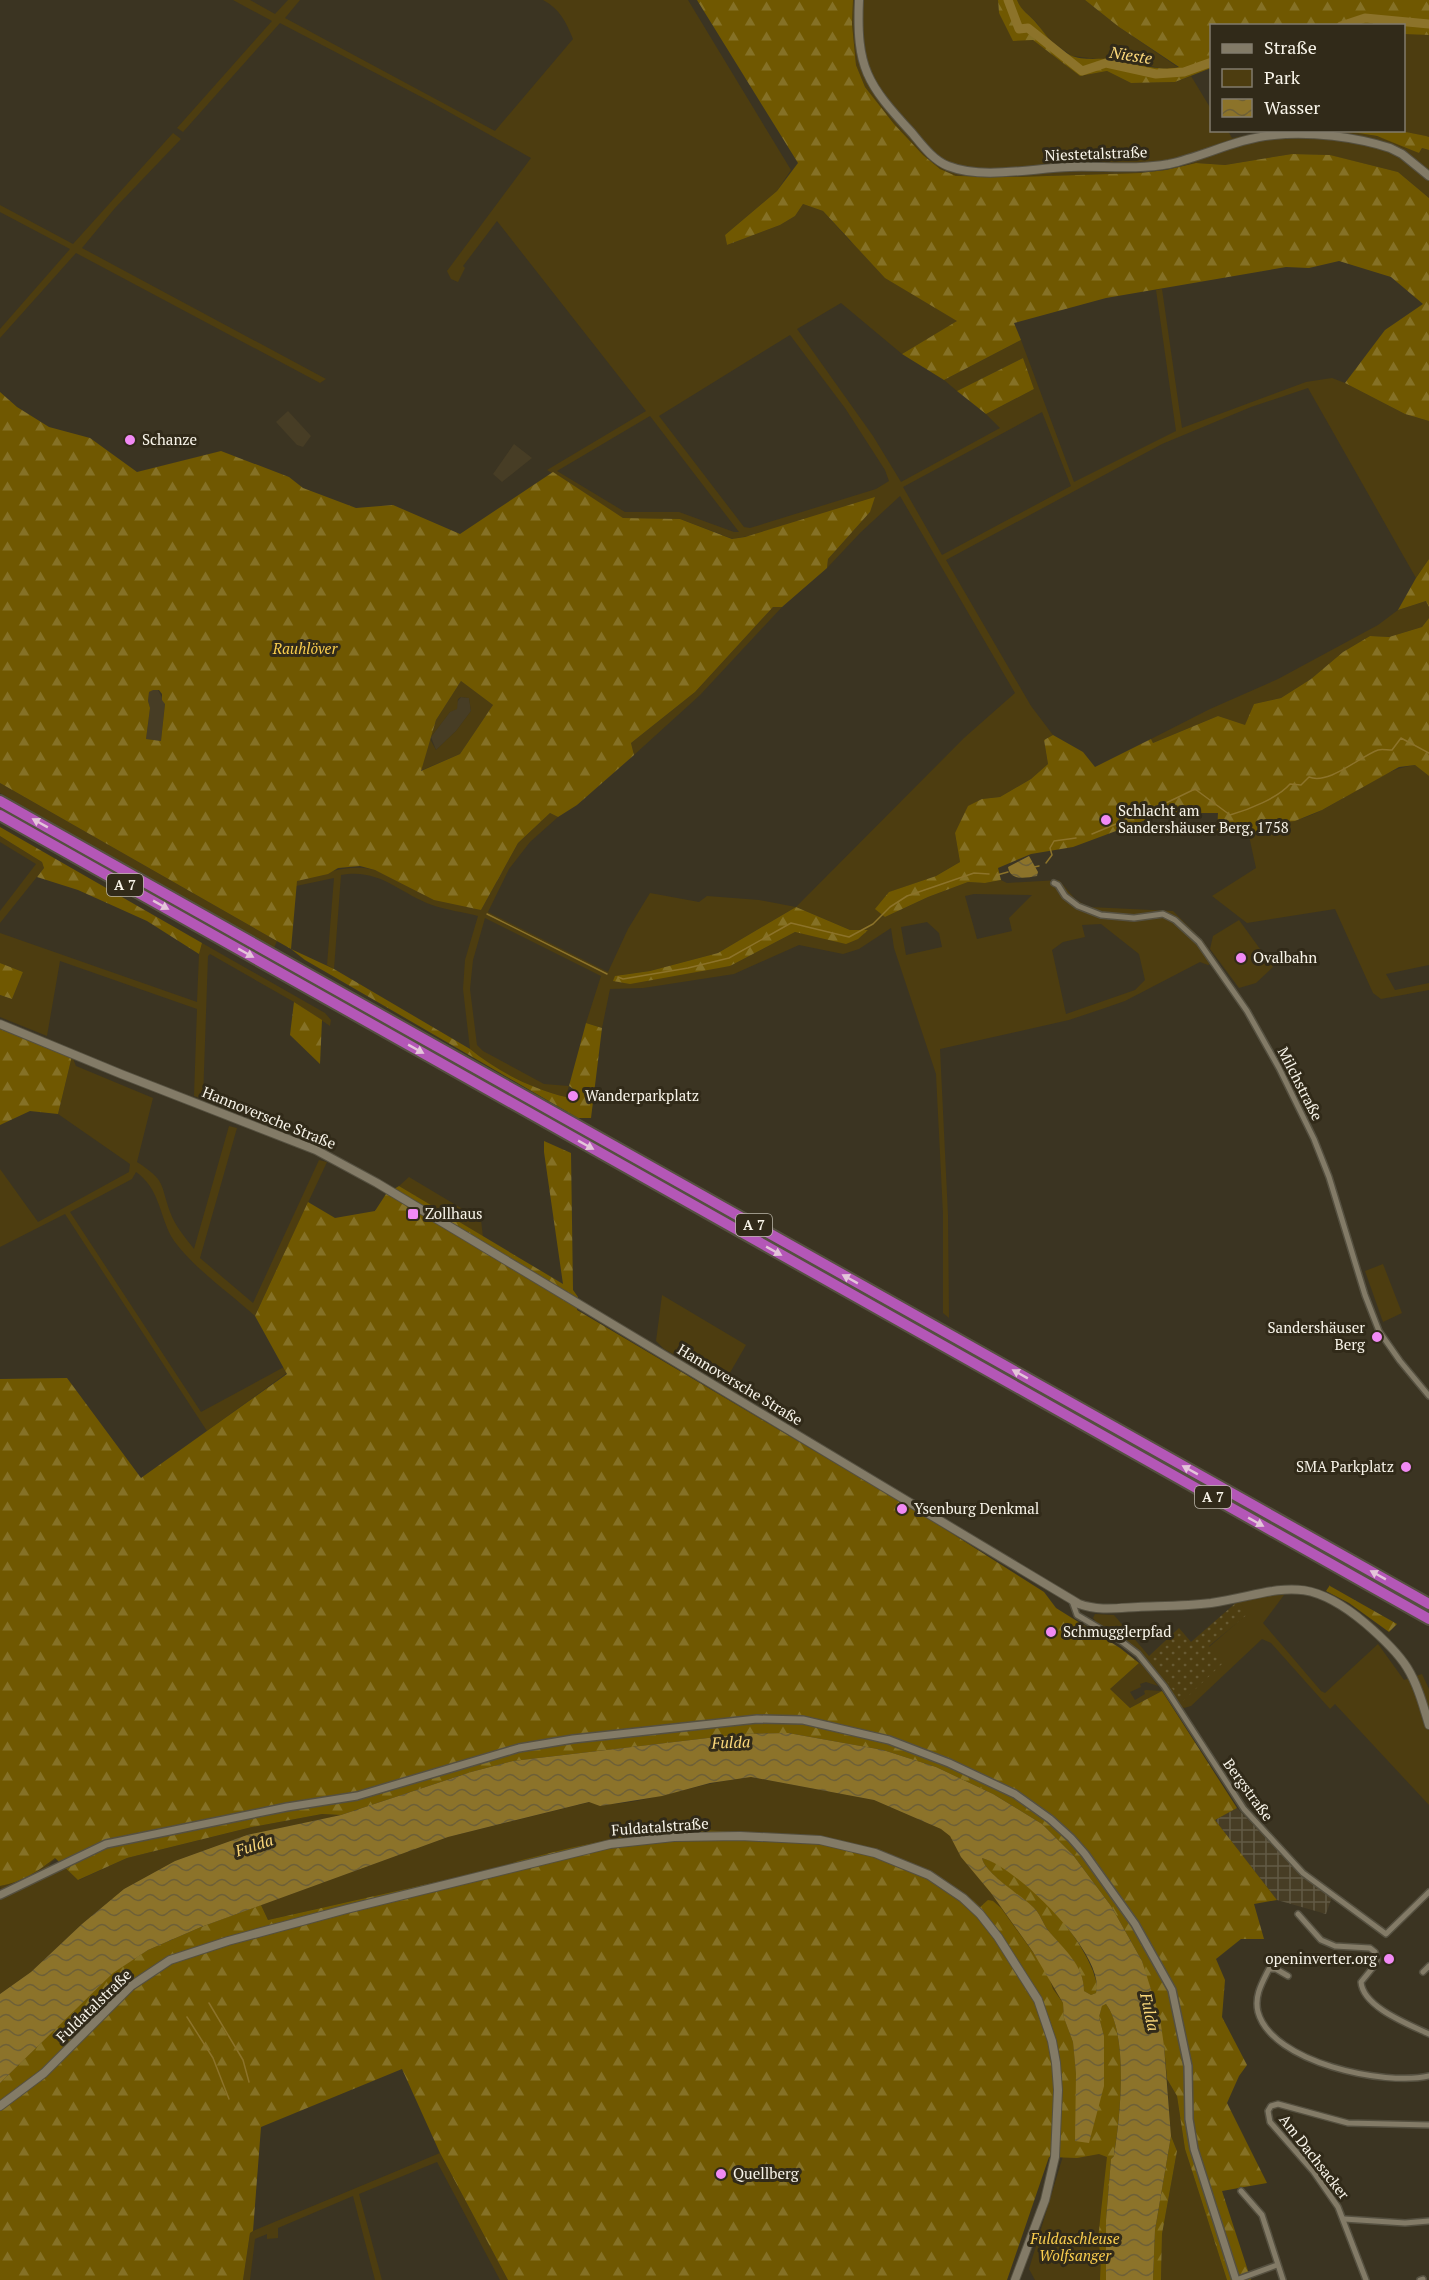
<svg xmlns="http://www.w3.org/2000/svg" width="1429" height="2280" viewBox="0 0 1429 2280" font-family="'PT Serif',serif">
<defs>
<pattern id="industrial-grid" width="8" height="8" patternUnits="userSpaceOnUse" patternTransform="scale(1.5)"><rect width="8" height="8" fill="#473d25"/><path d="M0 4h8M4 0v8" fill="none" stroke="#625a45"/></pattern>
<pattern id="forest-firs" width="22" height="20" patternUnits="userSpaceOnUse" patternTransform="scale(1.5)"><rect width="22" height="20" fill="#705801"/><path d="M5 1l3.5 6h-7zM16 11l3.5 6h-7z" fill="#857126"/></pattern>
<pattern id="garden-dots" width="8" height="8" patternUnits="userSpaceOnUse" patternTransform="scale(1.5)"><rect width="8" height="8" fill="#4d3d10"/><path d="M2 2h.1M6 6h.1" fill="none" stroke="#675a33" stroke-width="1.8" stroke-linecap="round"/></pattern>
<pattern id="water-waves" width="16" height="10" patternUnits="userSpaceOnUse" patternTransform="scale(1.5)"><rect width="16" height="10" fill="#8c732a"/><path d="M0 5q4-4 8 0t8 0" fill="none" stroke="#6e6037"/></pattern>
</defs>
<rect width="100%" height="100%" fill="#3b3422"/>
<g fill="#473d25">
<polygon points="288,411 311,436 303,447 297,445 276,422"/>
<polygon points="514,444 532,458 502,482 493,474"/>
<polygon points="152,690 158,690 165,703 161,741 146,739 150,708 148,701 149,692"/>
<polygon points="461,697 469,698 471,711 456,731 436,750 431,737"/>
</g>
<polygon fill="url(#industrial-grid)" points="1237,1808 1303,1877 1332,1897 1326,1914 1277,1900 1215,1820"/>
<g fill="#4d3d10" fill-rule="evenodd">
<path d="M233,0H250L275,14L288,0H300L285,18L495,131L573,39C566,22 560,9 543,0H688L791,170L777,191L725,235L727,245L780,225L795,216L803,204L823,211L850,241L958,321L902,354L841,303L797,329L873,436L901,482L1000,428L986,414L1034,389L1023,358L957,391L944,380L1021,340L1074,482L1176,431L1156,290L1162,289L1182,428L1306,382L1332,378L1345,383L1405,414L1429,421V559L1416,578L1308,388L1251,407L1162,444L946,560L1031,706L1053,735L1044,740L1048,764L1031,779L1000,797L982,799L955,833L960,862L936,876L890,892L885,917L928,897L968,882L985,883L1001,880L1007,883L1059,880L1076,900L1089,907L1173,911L1203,941L1217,961L1208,965L1200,962L1125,1001L1102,1009L1069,1020L940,1049L948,1215L949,1318L943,1313V1214L936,1074L894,948L891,928L859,949L843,954L799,945L734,974L643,988L610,989L602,1028L586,1023L601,976L485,918L473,960L470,989L477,1045L483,1051L544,1084L569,1086L566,1097C532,1089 497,1071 470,1049L463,989L465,960L478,916C463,912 446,910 432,905C399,893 380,868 341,875L334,969L327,965L334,878L296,886L297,880C324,875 347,863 375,870L481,910L518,843L550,813L558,817L530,842L509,869L488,912L608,972L628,929L650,893L699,902L707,896L759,900L796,907L964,738L1015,693L900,496L861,532L827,568L828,559L870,512L733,539L680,519L623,518L547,470L646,411L497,221L463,266L465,268L458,282L451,279L447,271L531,158L431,102L280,23L183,132L177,128L272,21ZM790,335L845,408L885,470L889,481L876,489L750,528L744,527L659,416ZM1042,412L1071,486L942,555L903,487ZM650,416L739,532H734L679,512H625L557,471ZM974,894L1032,895L1009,918L1012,931L977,939L965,896ZM796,907L850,930H868L811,935L795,932L730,966L615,976L650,971L718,953ZM927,922L939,933L942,947L906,955L901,927ZM1101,924L1139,954L1145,980L1135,990L1066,1014L1052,950L1063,942L1085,937L1082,925Z"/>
<path d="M853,0H998L999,13L1080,76L1107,71L1131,83L1175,82L1191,76L1211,109L1212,130L1228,131L1232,138C1288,125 1368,123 1419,153L1422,148L1429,150V198L1398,172L1329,155L1292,154L1225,165L1196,163L1140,173L1014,177L956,176L940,169L923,155L894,124L865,87L856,65L852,24Z"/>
<polygon points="1017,0 1085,0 1119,27 1179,68 1165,70 1148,65 1072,56 1045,37 1037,23 1020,7"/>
<polygon points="1410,33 1429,35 1429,137 1401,131 1404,130 1404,34"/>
<polygon points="173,133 181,139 115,208 82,248 326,379 320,383 76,253 0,338 0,329 70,249 0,212 0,205 73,244"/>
<polygon points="1426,601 1429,607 1429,618 1422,627 1389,637 1370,636 1343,652 1311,679 1281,698 1254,704 1245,726 1218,716 1153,743 1151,739 1210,709 1278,679 1378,625 1398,610"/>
<polygon points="773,607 782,607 700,695 634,755 631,743 695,692"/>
<polygon points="461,681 493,705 460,754 420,771 430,739 436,750 456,731 471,711 469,698 461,697 458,699 457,709 450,712 431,737 436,720"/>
<path d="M1415,765L1429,776V965L1386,974L1395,990L1429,983V990L1381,999L1373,993L1335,909L1247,923L1212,896L1256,868L1249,836C1257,831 1265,824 1274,822C1281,821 1290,822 1297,820C1339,808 1372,771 1415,765Z"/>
<polygon points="0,783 277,941 274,948 173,893 0,793"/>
<polygon points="0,836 42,862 44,868 0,923 0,911 36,864 0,842"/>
<polygon points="1239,920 1273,967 1256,983 1239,988 1210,949 1213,936"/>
<polygon points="0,933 197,1002 199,954 202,943 325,1013 331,1020 330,1026 294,1002 210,954 208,956 203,1099 194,1096 197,1009 60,961 47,1036 0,1017 0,995 12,999 23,972 0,963"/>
<path d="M72,1056L76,1066L153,1098L137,1162C166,1181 160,1183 170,1212C175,1226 185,1237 194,1249L229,1126L237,1128L200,1258L253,1303L319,1160L327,1162L255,1316C231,1294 187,1263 171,1236C159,1213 159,1188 136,1172L132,1179L70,1212L201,1412L284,1367L287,1373L207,1431L65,1214L0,1247V1169L38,1222L129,1172L130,1164L58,1114Z"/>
<polygon points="409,1177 481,1220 483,1237 399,1186"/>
<polygon points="1383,1264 1402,1313 1383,1322 1365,1271"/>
<polygon points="662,1295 746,1345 724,1383 664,1349 656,1341"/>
<path d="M1287,1591L1263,1623L1321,1691L1325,1693L1378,1644L1404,1680L1422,1674L1429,1689V1805L1335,1704L1330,1709L1271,1643L1262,1639L1191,1706L1184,1708L1179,1706C1157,1665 1136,1646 1096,1622L1093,1618L1095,1614L1114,1615L1149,1656L1209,1647L1248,1613L1238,1601Z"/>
<polygon points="1139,1663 1141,1663 1158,1686 1146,1682 1140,1684 1141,1687 1130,1692 1135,1700 1145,1694 1144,1691 1146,1690 1162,1691 1130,1708 1110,1689"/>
<path d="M751,1777L874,1800L955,1835L1111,2012L1104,2280H1035L1029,2269L1063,2156L1067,2157L983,1904L980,1907L801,1835L701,1830L483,1875L441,1881L268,1920L261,1905L448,1837L590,1802C614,1811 681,1790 709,1784C722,1781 737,1779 751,1777Z"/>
<path d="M322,1814L341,1815L247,1835L175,1861L124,1889L82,1924L31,1972L0,1994V1899L30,1882L1,1891L0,1886C22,1882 37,1872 55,1858L56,1859L51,1862L48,1868L59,1862L79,1880L127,1858L252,1827Z"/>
<polygon points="1167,2079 1177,2096 1185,2149 1227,2280 1161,2280 1162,2234 1177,2151 1171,2136"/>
<polygon points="440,2153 508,2280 500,2280 437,2162 359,2194 382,2280 375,2280 353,2196 278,2228 278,2238 267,2239 267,2234 255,2239 250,2280 243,2280 250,2233 253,2231"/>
</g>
<g fill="url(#forest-firs)" fill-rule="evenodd">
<polygon points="697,0 853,0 852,24 856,65 865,87 894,124 923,155 940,169 956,176 1014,177 1140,173 1166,170 1196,163 1225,165 1292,154 1330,155 1398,172 1429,198 1429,421 1405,414 1345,383 1385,330 1423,304 1391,277 1339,261 1309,268 1286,267 1106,298 1014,323 1021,340 944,380 902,354 957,321 885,278 823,211 803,204 795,216 780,225 727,245 725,235 777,191 798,163"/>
<path d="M998,0H1017C1021,11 1030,15 1037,24C1048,37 1053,47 1070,55C1082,61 1098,58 1111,59C1133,61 1159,73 1179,67L1119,27L1085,0H1429V35L1404,34V26H1212L1211,68L1175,82L1131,83L1107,71L1080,76L1033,40L1013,41L999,13Z"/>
<polygon points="1346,131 1401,131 1426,136 1429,137 1429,150 1422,148 1419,153 1377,136"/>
<polygon points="1023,358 1034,389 986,414 957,391"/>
<path d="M0,392L17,407L49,427L90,438L137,472L221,451L289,477L303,488L356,508L393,505L460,534L553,472L623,518L680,519L732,539L745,537L875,497L870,512L828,559L827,568L782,607H773L695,692L631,743L634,755L577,805L558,817L550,813L518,843L481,910L434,900L375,870L360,866L338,868L328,874L297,881L291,949L334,969L470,1049C497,1071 532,1089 566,1097L568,1100L577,1099L578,1092L569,1086L586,1023L602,1028L591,1118H578L305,960L291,949L0,783ZM461,681L493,705L460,754L421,771L436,720ZM153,690H159L162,694V700L165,704L161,741L146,739L150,708L148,701L149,692Z"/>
<polygon points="1429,559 1429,607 1426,601 1398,610 1416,578"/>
<polygon points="1429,618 1429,776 1415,765 1399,767 1322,810 1295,821 1272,823 1249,836 1217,832 1218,813 1176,813 1175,816 1159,815 1073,847 1031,854 998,868 1001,880 985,883 968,882 928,897 885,917 875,909 889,892 936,876 960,862 955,833 968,806 982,799 1000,797 1031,779 1048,764 1044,740 1053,735 1083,752 1095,767 1151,739 1153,743 1218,716 1245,725 1254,704 1281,698 1311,679 1343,652 1370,636 1389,637 1422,627"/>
<polygon points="0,827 202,943 199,954 147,921 78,890 37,877 44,868 42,862 0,836"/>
<polygon points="796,907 850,930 868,930 858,939 846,944 795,932 730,966 630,984 613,981 615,976 650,971 718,953"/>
<polygon points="0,963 23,972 12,999 0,995"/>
<polygon points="294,1002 322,1020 320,1064 290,1035"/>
<polygon points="0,1029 72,1056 58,1114 30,1111 0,1125"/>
<path d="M544,1141L571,1153L573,1290L578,1297L577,1310L926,1517L1044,1592L1056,1608L1120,1648L1139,1663L1110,1689L1130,1708L1162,1691L1237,1808L1215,1820L1277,1900L1254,1904L1264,1939H1241L1216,1959L1225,1980L1222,2017L1247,2065L1239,2076L1227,2103L1267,2183L1222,2191L1251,2280H1227L1185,2149L1177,2096L1167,2079L1164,2046L1142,1961L1111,1906L1073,1855L1042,1824L993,1794L936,1767L883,1750L788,1733L742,1734L513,1761L471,1772L341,1815L322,1814L252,1827L167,1848L127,1858L78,1880L55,1858C37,1872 22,1882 0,1886V1379L67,1378L141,1478L287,1374L255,1316L308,1202L335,1218L375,1211L386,1194L399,1186L563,1284L544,1152Z"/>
<polygon points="1330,1585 1330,1586 1397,1624 1389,1632 1349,1603 1326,1591"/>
<path d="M701,1830L818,1836L880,1852L929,1871L974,1901L980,1907L988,1900L993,1901L1001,1908L1047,1972L1053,1989L1063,2003L1064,2018L1073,2042L1076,2074V2141L1104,2036L1099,2017L1102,2006L1106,2004C1129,2035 1120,2118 1114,2156L1111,2159L1106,2220V2280H1100L1101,2259L1098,2239L1107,2157L1099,2154L1077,2158L1049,2157L1007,2280H508L440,2153L402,2069L261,2127L253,2231L250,2233L243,2280H0V2083L113,1972L148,1950L201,1927L261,1905L268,1920L441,1881L483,1875L518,1861L570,1848L627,1836Z"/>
<path d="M982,1858C1025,1870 1077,1930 1093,1971C1095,1979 1099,1985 1096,1993L1091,1995L1084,1991C1084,1964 1062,1949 1047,1929C1043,1923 1040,1914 1035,1909C1022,1896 985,1874 982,1858Z"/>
<polygon points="1171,2136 1177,2151 1162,2234 1161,2280 1153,2280 1155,2230"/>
</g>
<polygon fill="url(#garden-dots)" points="1238,1601 1249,1613 1209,1646 1223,1663 1182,1702 1149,1656 1179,1628 1191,1642"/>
<g fill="url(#water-waves)" fill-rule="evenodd">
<path d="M1029,856L1038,872L1037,876C1025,878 1010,881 1008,867Z"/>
<path d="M788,1733L883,1750L936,1767L993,1794L1042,1824L1073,1855L1111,1906L1142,1961L1160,2018L1164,2046L1171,2136L1155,2230L1153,2280H1106V2220L1111,2159L1114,2156C1120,2119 1129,2035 1106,2004L1102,2006L1099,2017L1104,2036V2086L1089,2143L1075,2141L1076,2074L1073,2042L1064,2018L1063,2003L1033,1952L991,1893L961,1857L950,1836L941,1829L874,1800L751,1777L710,1783L662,1796L600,1806L589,1802L448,1837L201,1927L148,1950L113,1973L0,2083V1994L31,1972L82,1924L124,1889L175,1861L247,1835L341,1815L471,1772L513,1761L742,1734ZM982,1858C1017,1867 1107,1956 1096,1993L1091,1995L1084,1991C1084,1964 1063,1949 1047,1929C1043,1923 1040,1914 1035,1909C1023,1896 985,1874 982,1858Z"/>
</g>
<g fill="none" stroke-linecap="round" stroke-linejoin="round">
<g stroke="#8c732a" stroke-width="1.5">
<path d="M1092,834L1116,824L1125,816L1166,803L1195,789L1230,815C1248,810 1278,798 1290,784L1301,785L1309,777C1329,785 1359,757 1378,750C1381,749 1387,750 1392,750L1401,738L1429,753"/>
<polyline points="1046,863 1052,855 1050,848 1054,841 1076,838"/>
<polyline points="1034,867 1039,866"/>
<polyline points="997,875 1008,872"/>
<polyline points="487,914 607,974"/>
<polyline points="618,977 623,979 688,968 729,958 791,923 849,937 873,924 890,907 907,896 974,873 989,874"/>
<polyline points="209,2003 243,2060 249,2082"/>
<polyline points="187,2017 213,2058 229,2099"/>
</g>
<g stroke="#8c732a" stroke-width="9">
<polyline points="1008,0 1019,29 1028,28 1082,71 1106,63 1156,74 1184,72 1212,62"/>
<polyline points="1341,26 1365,18 1429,24"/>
</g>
<defs>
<g id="minor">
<polyline points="1054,883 1058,885 1065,896 1078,906 1101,915 1134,918 1163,914 1175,920 1199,942 1247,1011 1279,1068 1314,1139 1329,1177 1365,1295 1379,1331 1400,1361 1429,1396"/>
<polyline points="1072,1601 1077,1615 1121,1641 1138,1654 1164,1686 1244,1809 1303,1873 1386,1934 1429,1892"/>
<path d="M1298,1914L1321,1940L1335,1946L1370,1948L1375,1952L1377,1960L1375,1965L1361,1982C1363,2007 1408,2024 1429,2034"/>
<polyline points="1423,1972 1429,1966"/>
<path d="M1288,1976L1276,1969H1269C1262,1983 1254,1996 1258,2012C1272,2063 1385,2086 1429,2076"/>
<polyline points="1241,2191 1262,2215 1283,2280"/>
<polyline points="1344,2219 1405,2223 1429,2221"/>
<polyline points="1236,2280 1277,2265"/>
<polyline points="1366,2280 1338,2207 1313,2171 1270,2122 1268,2111 1271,2106 1278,2104 1348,2123 1429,2125"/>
<polyline points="1420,2280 1423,2279"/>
</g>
<polyline id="tertiary" points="0,1895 106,1844 287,1807 357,1796 519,1748 573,1739 757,1719 803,1720 889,1740 949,1763 1015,1794 1050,1819 1071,1838 1085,1854 1135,1924 1172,1990 1188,2066 1189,2119 1194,2149 1236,2280"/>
<g id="secondary">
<path d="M859,0C856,68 867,84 912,133C922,145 933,160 948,166C983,180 1033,168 1070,167C1103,166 1136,170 1169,164C1205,156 1238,138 1274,135C1310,131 1356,137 1390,148L1402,154L1429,176"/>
<path d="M0,1024L121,1074L316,1150L377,1183L1079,1604C1098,1611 1118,1608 1138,1607C1162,1606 1187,1606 1211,1603C1281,1592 1303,1571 1365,1623C1407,1659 1414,1672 1429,1725"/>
<polyline points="0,2106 44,2073 131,1986 170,1960 228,1941 347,1909 610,1844 674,1837 740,1836 820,1840 875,1853 929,1875 963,1898 980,1914 998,1937 1038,2000 1052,2041 1056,2063 1058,2090 1055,2157 1045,2200 1015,2280"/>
</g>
<g id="motorway">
<polyline points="0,801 1429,1604"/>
<polyline points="0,815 1429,1619"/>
</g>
</defs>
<use href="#minor" stroke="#555040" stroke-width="8"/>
<use href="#tertiary" stroke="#555040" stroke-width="10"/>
<use href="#secondary" stroke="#555040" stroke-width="10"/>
<use href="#motorway" stroke="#555040" stroke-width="14"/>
<use href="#minor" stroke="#837b67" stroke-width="5"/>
<use href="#tertiary" stroke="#837b67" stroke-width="7"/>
<use href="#secondary" stroke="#837b67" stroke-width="8"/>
<use href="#motorway" stroke="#b457b7" stroke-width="10"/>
</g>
<defs><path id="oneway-solid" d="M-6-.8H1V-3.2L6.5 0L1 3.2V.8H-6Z" transform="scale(1.5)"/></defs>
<g fill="#e4c5da">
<use href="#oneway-solid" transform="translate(40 823) rotate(-151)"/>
<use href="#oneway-solid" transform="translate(161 905) rotate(29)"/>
<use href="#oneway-solid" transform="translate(246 953) rotate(29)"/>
<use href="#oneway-solid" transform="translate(416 1049) rotate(29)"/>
<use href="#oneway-solid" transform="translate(586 1145) rotate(29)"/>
<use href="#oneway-solid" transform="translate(774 1251) rotate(29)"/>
<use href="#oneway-solid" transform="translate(850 1279) rotate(-151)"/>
<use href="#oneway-solid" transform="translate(1020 1374) rotate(-151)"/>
<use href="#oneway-solid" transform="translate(1190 1470) rotate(-151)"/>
<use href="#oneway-solid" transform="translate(1256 1522) rotate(29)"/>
<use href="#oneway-solid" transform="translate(1378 1575) rotate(-151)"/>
</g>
<g fill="#f18af4" stroke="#312a19" stroke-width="2">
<circle cx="130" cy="440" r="6"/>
<circle cx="1106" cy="820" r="6"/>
<circle cx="1241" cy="958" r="6"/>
<circle cx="573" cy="1096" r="6"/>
<rect x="407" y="1208" width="12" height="12" rx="3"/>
<circle cx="1377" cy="1337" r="6"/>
<circle cx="1406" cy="1467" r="6"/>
<circle cx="902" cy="1509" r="6"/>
<circle cx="1051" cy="1632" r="6"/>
<circle cx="1389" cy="1959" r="6"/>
<circle cx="721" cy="2174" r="6"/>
</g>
<g text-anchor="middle" stroke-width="6" stroke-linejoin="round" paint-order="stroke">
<g fill="#312a19" stroke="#bcb7ab" stroke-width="1.5">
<rect x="107" y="874" width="36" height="22" rx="4.5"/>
<rect x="736" y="1214" width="36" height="22" rx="4.5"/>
<rect x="1195" y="1486" width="36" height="22" rx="4.5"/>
</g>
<g font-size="14" font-weight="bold" fill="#f8f4e9">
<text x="125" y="890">A 7</text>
<text x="754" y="1230">A 7</text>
<text x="1213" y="1502">A 7</text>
</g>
<g font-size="15" fill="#f8f4e9" stroke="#312a19">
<text transform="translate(1096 154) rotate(-2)" y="5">Niestetalstraße</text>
<text transform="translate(1300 1084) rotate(63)" y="5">Milchstraße</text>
<text transform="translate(269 1118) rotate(22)" y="5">Hannoversche Straße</text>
<text transform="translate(740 1385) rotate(31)" y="5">Hannoversche Straße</text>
<text transform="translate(1248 1790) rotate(54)" y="5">Bergstraße</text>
<text transform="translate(660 1827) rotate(-4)" y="5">Fuldatalstraße</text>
<text transform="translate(94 2006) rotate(-44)" y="5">Fuldatalstraße</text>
<text transform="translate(1314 2157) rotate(52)" y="5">Am Dachsacker</text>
</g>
<g font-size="15" fill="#f8f4e9" stroke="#312a19" text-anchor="start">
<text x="142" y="445">Schanze</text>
<text x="1118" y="816">Schlacht am<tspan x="1118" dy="17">Sandershäuser Berg, 1758</tspan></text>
<text x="1253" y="963">Ovalbahn</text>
<text x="585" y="1101">Wanderparkplatz</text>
<text x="425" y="1219">Zollhaus</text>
<text x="1365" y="1333" text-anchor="end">Sandershäuser<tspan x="1365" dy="17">Berg</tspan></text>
<text x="1394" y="1472" text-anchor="end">SMA Parkplatz</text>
<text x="914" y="1514">Ysenburg Denkmal</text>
<text x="1063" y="1637">Schmugglerpfad</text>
<text x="1377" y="1964" text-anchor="end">openinverter.org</text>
<text x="733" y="2179">Quellberg</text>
</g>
<g font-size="15" font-style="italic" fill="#face4e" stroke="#312a19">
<text x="305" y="654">Rauhlöver</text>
<text x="1075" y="2244">Fuldaschleuse<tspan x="1075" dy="17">Wolfsanger</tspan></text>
</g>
<g font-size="16" font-style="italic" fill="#fcd97b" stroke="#312a19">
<text transform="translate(1131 55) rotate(9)" y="6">Nieste</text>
<text transform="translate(731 1742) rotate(-2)" y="6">Fulda</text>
<text transform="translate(254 1845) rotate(-18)" y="6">Fulda</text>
<text transform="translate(1150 2012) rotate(78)" y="6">Fulda</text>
</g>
</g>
<rect x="1210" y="24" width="195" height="108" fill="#312a19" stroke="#817b6c" stroke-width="1.5"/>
<rect x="1222" y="44" width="30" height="9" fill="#837b67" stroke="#817b6c" stroke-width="1.5"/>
<text x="1264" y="54" font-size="18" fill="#f8f4e9">Straße</text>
<rect x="1222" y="69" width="30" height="18" fill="#4d3d10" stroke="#817b6c" stroke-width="1.5"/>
<text x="1264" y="84" font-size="18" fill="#f8f4e9">Park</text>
<rect x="1222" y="99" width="30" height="18" fill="url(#water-waves)" stroke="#817b6c" stroke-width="1.5"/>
<text x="1264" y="114" font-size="18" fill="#f8f4e9">Wasser</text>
</svg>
